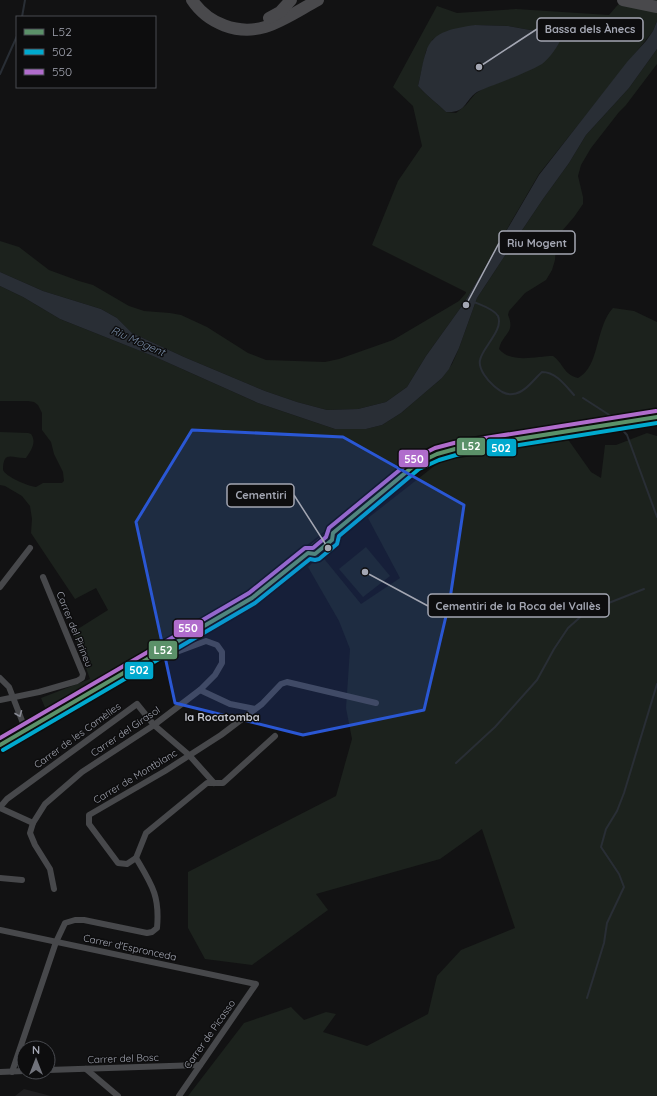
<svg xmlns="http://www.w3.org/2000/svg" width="657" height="1096" viewBox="0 0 657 1096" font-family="Quicksand,sans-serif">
<rect width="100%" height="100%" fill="#121213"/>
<polygon fill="#1f1f21" points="24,1089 51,1096 15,1096"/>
<g fill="#1c221d" fill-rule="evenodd">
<path d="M622,0H657V21L653,31L539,174L464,303L426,356L407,387L386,402L358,409L327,410L297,402L265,391L184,357L132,333L117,318L101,309L43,291L0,272V241L19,247L49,270L79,281L93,285L129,306L144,311L170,313L181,315L207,327L248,353L266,360L325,362L339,359L393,340L459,301L466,293V292L372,245L398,181L422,146L413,106L393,87L437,6L457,13L516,9L609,15ZM475,25L508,26L530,30L513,77L484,88L475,94L466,105L456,113L446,112C437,103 427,96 418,86L426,51L433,39Z"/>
<path d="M657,49V64L626,105L619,112L591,148L581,165L578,176L583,197V204L574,217L562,231L559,237L556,245L555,260L552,270L546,280L525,293L509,311L508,315C516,333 502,334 499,349C511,364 537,356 553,356C564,364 563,374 578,378C600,367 595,327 613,308L634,311L657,322V410L508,433L430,450L364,500L258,584L46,710L41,698L90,679L73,632L108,610L96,588L75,599L31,533L32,519L30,506L22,496L5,486L0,485V432L28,433L31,434C37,442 31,451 26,458C13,459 3,449 3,470C6,477 28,486 36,487L43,483H62L64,481L63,472L54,454L51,442L42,430V413L38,405L34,402L28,401H0V286L23,297L60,319L153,356L258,403L335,429H366L382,425L401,413L442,378L452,364L459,348L477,298L504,257L543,199L569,163L586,135L629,88Z"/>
<polygon points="647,433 657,436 657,1096 188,1096 244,1023 291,1007 304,1020 326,1012 336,1014 323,1032 367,1046 428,1014 437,976 461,950 515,928 482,829 440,859 316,894 328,910 252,965 205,959 188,928 188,872 336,796 352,739 346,708 350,649 339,621 308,567 321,555 361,604 400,578 368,518 442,460 567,438 591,472 601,478 605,445 616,445"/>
<polygon points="366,547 390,576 363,597 339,569"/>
</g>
<g fill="#292e35">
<polygon points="657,21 657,49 629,88 586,135 569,163 543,199 504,257 477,298 459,348 449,369 442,378 401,413 382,425 366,429 335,429 258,403 153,356 60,319 23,297 0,286 0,272 43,291 101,309 117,318 132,333 184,357 265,391 297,402 327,410 358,409 386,402 407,387 426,356 464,303 539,175 627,62 646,41 653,31"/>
<path d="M475,25L508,26L530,30L552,32L562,37C558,46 550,58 542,64C528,72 509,79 494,85C488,87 483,89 477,92C463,102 467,113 446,112C437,103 427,96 418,86C421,75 422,63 426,52C432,30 457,28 475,25Z"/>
</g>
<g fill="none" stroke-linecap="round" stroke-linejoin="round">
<g stroke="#292e35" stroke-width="2">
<polyline points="22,17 25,0"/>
<polyline points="0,74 17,36"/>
<path d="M474,302C481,305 494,309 498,316C504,330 482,348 480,360C478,369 488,381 494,386C500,391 505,395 513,394C525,393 534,379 542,372C556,372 565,385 574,395"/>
<polyline points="583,398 614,418"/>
<polyline points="620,427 627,435 657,517"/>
<polyline points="456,763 495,727 537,680 554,649 568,628 586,612 644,589"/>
<polyline points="587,998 604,943 607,923 624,887 619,874 601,847 606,829 617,811 624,793 657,684"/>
</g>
<g stroke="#47484b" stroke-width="6">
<polyline points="0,587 30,548"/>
<polyline points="0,678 9,687 26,731"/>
<polyline points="200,690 230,704 255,709"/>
<polyline points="0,700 39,692 77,681 82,678 83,674 43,577"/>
<polyline points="275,736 223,783 207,783 146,833 136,858 127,864 118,863 89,824 89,815 165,771 221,735 262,704 281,684 287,682 376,703"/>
<polyline points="0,807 7,799 137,704 154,725 189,755 214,783"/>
<polyline points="0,808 33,823"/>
<polyline points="0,878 22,880"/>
<polyline points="54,889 50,869 35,845 30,833 33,823 45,804 82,772 154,725 200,690 215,675 222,663 222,652 217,645 206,641 163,657 160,653"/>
<polyline points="0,930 256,984 179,1096"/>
<polyline points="86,1069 118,1096"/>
<polyline points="48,1070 200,1065"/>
<polyline points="0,1072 24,1071"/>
<path d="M12,1072L56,942L65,923L75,920H84L147,933L152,932L157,928C160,896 152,885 136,858"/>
</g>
<polyline stroke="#47484b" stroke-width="8" points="0,745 252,598 416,464 437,454 455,449 657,417"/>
<g stroke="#49494c" stroke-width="12">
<path d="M192,0C208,24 238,35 265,27C284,21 301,9 318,0"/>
<polyline points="623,0 657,7"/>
<polyline points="269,18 280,12 291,0"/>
</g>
<defs>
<polyline id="bus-1" points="0,745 252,598 308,553 315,554 332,540 333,533 416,464 437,454 455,449 657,417"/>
<polyline id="bus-2" points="3,750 255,603 310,559 315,560 319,559 337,544 339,536 419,469 439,460 456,455 657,423"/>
<polyline id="bus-3" points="0,738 249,593 305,548 313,548 326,537 329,528 413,459 435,448 454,443 656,411"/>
</defs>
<use href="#bus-1" stroke="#0d0d0e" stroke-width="7"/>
<use href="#bus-2" stroke="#0d0d0e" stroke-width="7"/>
<use href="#bus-3" stroke="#0d0d0e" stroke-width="7"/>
<use href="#bus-1" stroke="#5b9169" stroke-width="4"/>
<use href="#bus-2" stroke="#00a9ce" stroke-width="4"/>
<use href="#bus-3" stroke="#b06ccc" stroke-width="4"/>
</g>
<defs><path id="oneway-chevron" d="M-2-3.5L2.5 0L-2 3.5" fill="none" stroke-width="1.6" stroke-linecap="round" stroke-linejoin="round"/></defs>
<use stroke="#888a94" href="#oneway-chevron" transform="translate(19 714) rotate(68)"/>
<path fill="#2a57d4" fill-opacity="0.2" stroke="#2a57d4" stroke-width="3" stroke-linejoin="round" d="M192,430L343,437L464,505L450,599L424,710L303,735L175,703L136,522Z"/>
<g text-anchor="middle" stroke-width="3" stroke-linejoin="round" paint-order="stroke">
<g font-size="10" fill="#a4a7b3" stroke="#0d0d0e">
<text transform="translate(75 629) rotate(68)" y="4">Carrer del Pirineu</text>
<text transform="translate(125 731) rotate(-34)" y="4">Carrer del Girasol</text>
<text transform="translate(77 735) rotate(-36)" y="4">Carrer de les Camèlies</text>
<text transform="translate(135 776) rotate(-31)" y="4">Carrer de Montblanc</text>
<text transform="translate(130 947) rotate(12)" y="4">Carrer d'Espronceda</text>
<text transform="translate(209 1034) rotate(-55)" y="4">Carrer de Picasso</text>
<text transform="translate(123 1058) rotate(-2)" y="4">Carrer del Bosc</text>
</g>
<g font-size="11" font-style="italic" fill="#7c91ac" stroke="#0d0d0e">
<text transform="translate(138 341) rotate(24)" y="4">Riu Mogent</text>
</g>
<g font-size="11" font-weight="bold" fill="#c4c6cf" stroke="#0d0d0e">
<text x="222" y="721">la Rocatomba</text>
</g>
</g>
<path fill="none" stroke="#a4a7b3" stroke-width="1.5" d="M479 67L537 29M466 305L499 243M328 548L294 495M365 572L428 606"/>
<g fill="#a4a7b3" stroke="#0d0d0e" stroke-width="1.5">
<circle cx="479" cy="67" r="4"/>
<circle cx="466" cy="305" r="4"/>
<circle cx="328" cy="548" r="4"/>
<circle cx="365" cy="572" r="4"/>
</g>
<g fill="#0d0d0e" stroke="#a4a7b3" stroke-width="1.5">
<rect x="537" y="18" width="106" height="23" rx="4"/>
<rect x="499" y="231" width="76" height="23" rx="4"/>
<rect x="227" y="484" width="67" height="23" rx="4"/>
<rect x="428" y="594" width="181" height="23" rx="4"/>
</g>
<g font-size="11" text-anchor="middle" font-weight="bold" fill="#a4a7b3">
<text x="590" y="33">Bassa dels Ànecs</text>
<text x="537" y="247">Riu Mogent</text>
<text x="261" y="499">Cementiri</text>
<text x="518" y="610">Cementiri de la Roca del Vallès</text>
</g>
<g stroke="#0d0d0e" stroke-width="1.5">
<rect x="456" y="437" width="30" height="19" rx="4" fill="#5b9169"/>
<rect x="486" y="438" width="31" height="19" rx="4" fill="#00a9ce"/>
<rect x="398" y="449" width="31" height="19" rx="4" fill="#b06ccc"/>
<rect x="173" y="619" width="31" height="19" rx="4" fill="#b06ccc"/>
<rect x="148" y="640" width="30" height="20" rx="4" fill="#5b9169"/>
<rect x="124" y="661" width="30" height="19" rx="4" fill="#00a9ce"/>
</g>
<g font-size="11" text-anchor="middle" font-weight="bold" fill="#fff">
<text x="471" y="450">L52</text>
<text x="501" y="452">502</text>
<text x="414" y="463">550</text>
<text x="188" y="632">550</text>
<text x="163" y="654">L52</text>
<text x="139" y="674">502</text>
</g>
<rect x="16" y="16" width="140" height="72" fill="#0d0d0e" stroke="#494b50"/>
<rect x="24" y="29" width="20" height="6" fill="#5b9169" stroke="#494b50"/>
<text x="52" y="36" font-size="12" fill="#a4a7b3">L52</text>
<rect x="24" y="49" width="20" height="6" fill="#00a9ce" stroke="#494b50"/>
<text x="52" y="56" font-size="12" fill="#a4a7b3">502</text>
<rect x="24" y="69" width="20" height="6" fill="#b06ccc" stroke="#494b50"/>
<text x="52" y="76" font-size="12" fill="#a4a7b3">550</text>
<g transform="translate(36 1060)"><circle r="19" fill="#0d0d0e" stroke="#494b50"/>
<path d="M0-3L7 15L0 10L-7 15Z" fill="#71737b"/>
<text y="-6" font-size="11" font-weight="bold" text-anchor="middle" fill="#a4a7b3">N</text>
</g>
</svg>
